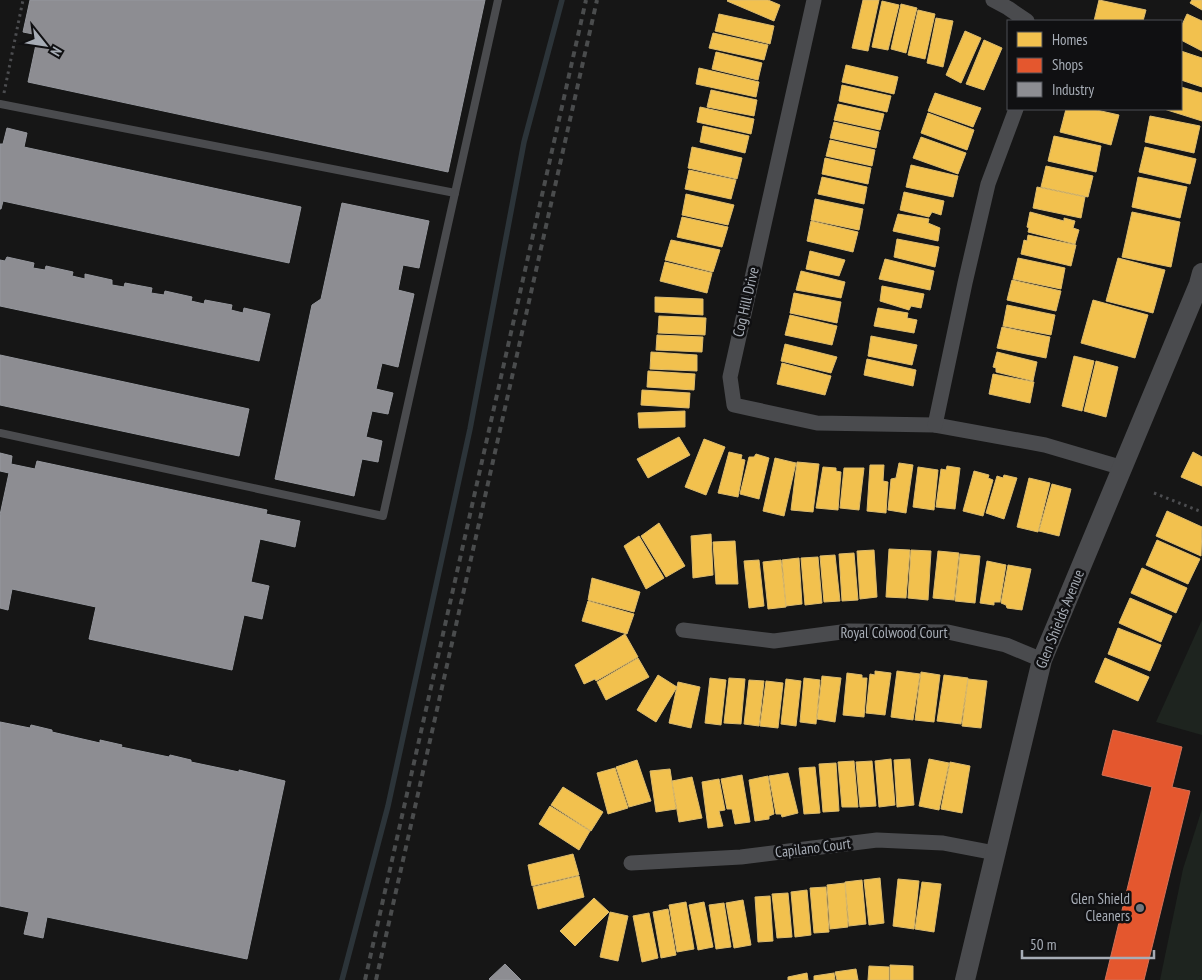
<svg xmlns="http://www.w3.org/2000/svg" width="1202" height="980" viewBox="0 0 1202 980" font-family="'PT Sans Narrow',sans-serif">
<rect width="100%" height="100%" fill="#161616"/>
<g fill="#1e241f">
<polygon points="1202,620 1202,735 1156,722"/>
<polygon points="1202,809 1202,980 1160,980 1183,869"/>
</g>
<g fill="#f2c14e" stroke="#dcbb6d">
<polygon points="728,0 768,0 780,5 774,21 727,1"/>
<polygon points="863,0 879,0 868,51 852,48"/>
<polygon points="1099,0 1146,10 1143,21 1094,21"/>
<polygon points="1192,0 1202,0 1202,10 1190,3"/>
<polygon points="882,1 899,5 888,50 872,47"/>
<polygon points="901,4 917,8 906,53 891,49"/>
<polygon points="918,10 935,14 925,59 908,55"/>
<polygon points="719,14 774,26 770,44 715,31"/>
<polygon points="1187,14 1202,21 1202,51 1181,40 1181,27"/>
<polygon points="936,18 953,21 943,67 927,63"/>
<polygon points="965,31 981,38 961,83 946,75"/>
<polygon points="713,33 768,45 764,60 709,48"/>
<polygon points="984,40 1002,48 984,90 966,84"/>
<polygon points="1181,51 1202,58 1202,87 1181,80"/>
<polygon points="716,52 762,63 758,80 712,69"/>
<polygon points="846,65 898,77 894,94 842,82"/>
<polygon points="699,68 759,82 756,97 696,84"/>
<polygon points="842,85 891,96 887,112 839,101"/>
<polygon points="1181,87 1202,93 1202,121 1164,109 1181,109"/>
<polygon points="711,90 757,100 754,116 707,107"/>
<polygon points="935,93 981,108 973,127 928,111"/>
<polygon points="838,104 884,114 880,130 834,120"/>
<polygon points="700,107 754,119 751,134 697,122"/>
<polygon points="1066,109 1092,109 1119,115 1111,145 1060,132"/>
<polygon points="928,113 974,130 967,150 921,133"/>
<polygon points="1150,116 1200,126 1194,153 1145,142"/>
<polygon points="834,122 879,132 876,148 830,138"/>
<polygon points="703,126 749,136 745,153 700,142"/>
<polygon points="1054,136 1101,146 1096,172 1048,161"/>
<polygon points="921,137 966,153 958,174 913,158"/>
<polygon points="830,140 875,150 872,166 826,156"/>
<polygon points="692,147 742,158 737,179 688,168"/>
<polygon points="1145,147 1196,159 1190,184 1139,172"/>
<polygon points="825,158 871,168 868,184 822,174"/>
<polygon points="911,165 958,176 953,197 906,187"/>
<polygon points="1046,166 1093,176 1088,197 1041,187"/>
<polygon points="689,170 736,180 731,199 685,189"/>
<polygon points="822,177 867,187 864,204 818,194"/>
<polygon points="1138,177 1187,187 1180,218 1132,207"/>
<polygon points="1037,187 1085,197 1081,218 1033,208"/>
<polygon points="904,192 944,201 941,215 932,212 929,217 900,210"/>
<polygon points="686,194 734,205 728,225 682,215"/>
<polygon points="815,199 863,209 859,230 811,220"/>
<polygon points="1030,212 1064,221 1064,218 1075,221 1073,228 1079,230 1075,244 1028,232 1029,228 1027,227"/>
<polygon points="1132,212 1180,222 1171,267 1122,257"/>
<polygon points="898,214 929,219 928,223 940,228 938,241 893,231"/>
<polygon points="682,217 728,227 722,247 677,237"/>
<polygon points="811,221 858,232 853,252 807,241"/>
<polygon points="1028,235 1076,245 1071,266 1021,254 1024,240 1027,241"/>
<polygon points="897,239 939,247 935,267 894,257"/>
<polygon points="671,240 720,250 713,272 665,260"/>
<polygon points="810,251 845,260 839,276 806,269"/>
<polygon points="1018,258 1065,268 1061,289 1013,279"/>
<polygon points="1118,258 1165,270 1153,313 1106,301"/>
<polygon points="885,259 934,271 930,290 879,279"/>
<polygon points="665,262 712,273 707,293 660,281"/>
<polygon points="801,271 845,282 841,298 796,290"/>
<polygon points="1012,280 1061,291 1056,311 1007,300"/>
<polygon points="882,286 924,294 921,308 911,306 909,310 880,301"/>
<polygon points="794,293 841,302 837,323 790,313"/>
<polygon points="655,297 703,299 703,315 655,312"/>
<polygon points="1093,300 1148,315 1135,358 1081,343"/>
<polygon points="1007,305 1055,315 1051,335 1003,326"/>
<polygon points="878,308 908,313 907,318 917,320 914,333 874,326"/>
<polygon points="790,315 837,326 832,345 785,335"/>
<polygon points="659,316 706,318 705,335 658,333"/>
<polygon points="1002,327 1050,337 1046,358 997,348"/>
<polygon points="657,335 703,337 702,352 656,350"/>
<polygon points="871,336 917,345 912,365 868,356"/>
<polygon points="785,344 837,357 831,373 781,361"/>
<polygon points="651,352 697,355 697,371 650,369"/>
<polygon points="997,352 1037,362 1033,381 996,372 996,368 993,367"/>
<polygon points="1074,356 1094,361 1082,411 1062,406"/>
<polygon points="867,359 916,370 913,386 864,375"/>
<polygon points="1096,361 1118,367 1106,417 1084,411"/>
<polygon points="782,363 831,376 825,395 777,384"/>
<polygon points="648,371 695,374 694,390 647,387"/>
<polygon points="993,374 1034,382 1030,403 989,394"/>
<polygon points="642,390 690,393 689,408 641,405"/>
<polygon points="685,411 685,427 639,428 638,413"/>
<polygon points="679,437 690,455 648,478 637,459"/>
<polygon points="704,439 725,447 706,495 685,487"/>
<polygon points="729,452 742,455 741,459 745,460 738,497 718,493"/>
<polygon points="1193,452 1202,457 1202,486 1181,477"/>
<polygon points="756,454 769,458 759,499 740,494 749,457 754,457"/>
<polygon points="775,458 796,463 784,516 763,511"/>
<polygon points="797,462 819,464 813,512 791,510"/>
<polygon points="899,463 913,465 906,513 888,510 891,479 896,478"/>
<polygon points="870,465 884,465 883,481 888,482 886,513 867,511"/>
<polygon points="947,466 960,468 955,509 936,507 941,469 946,470"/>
<polygon points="823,467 836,468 836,471 841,472 838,510 816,508"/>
<polygon points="918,467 938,470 934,510 913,507"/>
<polygon points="844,468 864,468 859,510 840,508"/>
<polygon points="974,471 989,475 988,478 993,480 983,516 963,511"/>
<polygon points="1004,475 1017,478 1004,519 986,513 997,476 1003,478"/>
<polygon points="1029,478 1050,483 1038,532 1017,527"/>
<polygon points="1052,484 1071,489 1059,536 1039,531"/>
<polygon points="1167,511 1202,527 1201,556 1156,536"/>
<polygon points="659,523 685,566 666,577 641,536"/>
<polygon points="711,534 713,575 693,578 691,536"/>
<polygon points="639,536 664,578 646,589 624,546"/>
<polygon points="1157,540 1200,559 1188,584 1146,565"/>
<polygon points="735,541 738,584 716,584 713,542"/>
<polygon points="889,549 910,550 906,598 886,597"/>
<polygon points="874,550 877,597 860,599 857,551"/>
<polygon points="911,550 931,551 928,600 908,598"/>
<polygon points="938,551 959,553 954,600 933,598"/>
<polygon points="854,553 858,600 842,601 839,554"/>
<polygon points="960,554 980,556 975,603 955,601"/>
<polygon points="835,555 840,601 824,602 820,556"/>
<polygon points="818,557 822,603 805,605 801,558"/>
<polygon points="799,558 802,604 786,606 782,560"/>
<polygon points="759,560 764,606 749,608 744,561"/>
<polygon points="781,560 786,607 768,609 763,562"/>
<polygon points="987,561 1006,565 1000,602 994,602 994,605 980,603"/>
<polygon points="1008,565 1031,569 1022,610 1007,608 1006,605 1001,603"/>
<polygon points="1142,568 1187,588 1176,613 1131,593"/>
<polygon points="592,578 640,592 634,612 588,600"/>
<polygon points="1130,598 1172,616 1161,642 1119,623"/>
<polygon points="588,601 634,614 627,634 582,621"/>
<polygon points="1118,628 1161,645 1150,671 1108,654"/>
<polygon points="625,634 638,657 596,681 595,679 584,684 575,665"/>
<polygon points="638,658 649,677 606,700 597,682"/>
<polygon points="1105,658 1149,677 1138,701 1095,682"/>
<polygon points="875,671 891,673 885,715 866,713 870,674 875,675"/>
<polygon points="897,671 920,674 913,720 891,717"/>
<polygon points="921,672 940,675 934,722 915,720"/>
<polygon points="847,673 862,675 862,678 867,678 864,717 843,715"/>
<polygon points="658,675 677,687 656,722 637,710"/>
<polygon points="944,675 968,678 961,724 937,721"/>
<polygon points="822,676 841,678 835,722 817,719"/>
<polygon points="710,678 726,680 721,725 705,723"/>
<polygon points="729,678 745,679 741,724 724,723"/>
<polygon points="804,678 820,680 816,724 800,722"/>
<polygon points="786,679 801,681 796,726 781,724"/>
<polygon points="968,679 987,681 981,728 962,726"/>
<polygon points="749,680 764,681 759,726 744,724"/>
<polygon points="766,681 783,683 778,728 760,726"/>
<polygon points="678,682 700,687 691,728 669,723"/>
<polygon points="891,759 895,805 879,807 875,761"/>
<polygon points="910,759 914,805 897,807 894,760"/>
<polygon points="929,759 949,763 939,810 919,806"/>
<polygon points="637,760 651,801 629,807 616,767"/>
<polygon points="854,761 858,807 842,807 838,762"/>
<polygon points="872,761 876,806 860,807 856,762"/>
<polygon points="950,762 970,766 962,813 941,809"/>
<polygon points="836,763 839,811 823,812 819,764"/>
<polygon points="815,767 820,813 804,814 799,768"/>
<polygon points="615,768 628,808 608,814 597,773"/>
<polygon points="670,769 676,809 656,812 650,771"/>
<polygon points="788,773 798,813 782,817 781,814 776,814 769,776"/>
<polygon points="742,775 750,822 735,824 732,809 727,809 721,779"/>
<polygon points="768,776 774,814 769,816 769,819 755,821 749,780"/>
<polygon points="692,777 702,818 679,822 672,781"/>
<polygon points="719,779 725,810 719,811 723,826 708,828 702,782"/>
<polygon points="563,787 603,812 591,831 551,805"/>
<polygon points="550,806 590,831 579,850 539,824"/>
<polygon points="573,854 579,875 532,886 528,865"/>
<polygon points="579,876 584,897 538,909 533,887"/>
<polygon points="880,878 884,923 869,925 864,880"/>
<polygon points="898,879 919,881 914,929 893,926"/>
<polygon points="862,880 866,924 849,926 845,882"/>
<polygon points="922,882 941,884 934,932 915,929"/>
<polygon points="845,883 848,927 830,929 827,885"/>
<polygon points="826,887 829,932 814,933 810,888"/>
<polygon points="807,890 811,935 795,937 791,892"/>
<polygon points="788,893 792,937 777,938 772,894"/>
<polygon points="770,896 773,941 758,942 755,897"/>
<polygon points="594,898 609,912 575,946 560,931"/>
<polygon points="743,900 751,945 734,948 726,903"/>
<polygon points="686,902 694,949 677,952 669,905"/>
<polygon points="704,902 713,947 698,950 689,905"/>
<polygon points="724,903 731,947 716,949 709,905"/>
<polygon points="668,909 676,955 661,958 653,912"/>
<polygon points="610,912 628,916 618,961 600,957"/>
<polygon points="649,913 658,958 642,962 633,916"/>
<polygon points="890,965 913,966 913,980 890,980"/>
<polygon points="869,966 889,967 889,980 868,980"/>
<polygon points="856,969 858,980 837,980 835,972"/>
<polygon points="807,973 808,980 788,980 788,977"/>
<polygon points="834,973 835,980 814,980 814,976"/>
</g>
<polygon fill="#e4572e" stroke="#d27157" points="1113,730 1182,747 1172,787 1190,791 1144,980 1105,980 1152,787 1102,775"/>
<g fill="#8d8d92" stroke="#95979d">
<polygon points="30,0 485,0 448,172 28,82 38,35 23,32"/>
<polygon points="7,128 27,133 24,147 301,207 289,263 3,201 1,209 0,209 0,144 3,144"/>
<polygon points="342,203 429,221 419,268 403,265 398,290 414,294 398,367 382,363 376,389 393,393 388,414 372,411 366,437 382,441 378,462 362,459 354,496 275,479 312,305 321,299"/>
<polygon points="7,257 34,263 33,268 45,270 46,266 73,272 72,276 85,279 85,274 112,280 112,285 124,287 125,283 152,288 151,293 164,295 165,291 192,297 191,301 204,304 205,300 232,305 231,310 243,313 244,308 270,314 259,361 0,306 0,260 5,261"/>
<polygon points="0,355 249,409 239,456 0,405"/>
<polygon points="0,453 12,456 11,464 35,469 37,461 267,510 266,514 300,521 295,547 260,539 251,582 269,586 262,619 244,615 232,670 89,639 96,607 12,589 8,610 0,608 0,515 9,473 0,471"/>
<polygon points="0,722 30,728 31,725 52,730 52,732 100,743 100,740 122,745 121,747 169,757 170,755 191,760 191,762 239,772 239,770 285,781 247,959 47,917 43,938 24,934 29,912 0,906"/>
<polygon points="505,964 521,980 490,980 489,979"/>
</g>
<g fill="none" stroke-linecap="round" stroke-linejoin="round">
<polyline stroke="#2c3439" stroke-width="5.5" points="342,980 388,806 470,429 524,142 562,0"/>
<g stroke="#4c4d50" stroke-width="3" stroke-dasharray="2.5 4" stroke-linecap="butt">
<polyline points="4,93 23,0"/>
<polyline points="1154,493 1202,512"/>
</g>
<g stroke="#4a4b4e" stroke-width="8">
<polyline points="0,104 455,193 498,0"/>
<polyline points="0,433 383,516 455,193"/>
</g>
<g stroke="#4a4b4e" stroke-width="15">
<polyline points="814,0 730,377 734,405 817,423 935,425 1045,445 1123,468"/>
<polyline points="993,0 1008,8 1027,21"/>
<polyline points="935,425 965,283 988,184 1016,109"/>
<polyline points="683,630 774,641 849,631 948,632 1006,645 1042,660"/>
<polyline points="631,863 741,857 877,840 943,843 995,853"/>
</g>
<polyline stroke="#4a4b4e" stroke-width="20" points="965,980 1042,660 1199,284 1202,273"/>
<g stroke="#4a4c4d" stroke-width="4" stroke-dasharray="6 5" stroke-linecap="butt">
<polyline points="365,980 586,0"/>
<polyline points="376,980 597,0"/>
</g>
</g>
<circle fill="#74787e" stroke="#101012" stroke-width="2" cx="1140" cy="908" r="5"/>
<g text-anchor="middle" stroke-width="5" stroke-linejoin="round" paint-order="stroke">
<g font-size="15" fill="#a7adb6" stroke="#101012">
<text transform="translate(746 302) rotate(-77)" y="5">Cog Hill Drive</text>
<text transform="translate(1060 619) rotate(-68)" y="5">Glen Shields Avenue</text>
<text x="894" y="638">Royal Colwood Court</text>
<text transform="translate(813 848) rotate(-7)" y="5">Capilano Court</text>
</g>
<g font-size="15" fill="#a7adb6" stroke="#101012" text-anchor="end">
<text x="1130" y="904">Glen Shield<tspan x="1130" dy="17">Cleaners</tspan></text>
</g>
</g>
<rect x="1007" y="20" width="175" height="90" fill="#101012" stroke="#4c4f54"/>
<rect x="1017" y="32" width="25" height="15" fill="#f2c14e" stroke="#4c4f54"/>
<text x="1052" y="45" font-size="15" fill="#a7adb6">Homes</text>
<rect x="1017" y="58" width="25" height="15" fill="#e4572e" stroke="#4c4f54"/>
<text x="1052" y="70" font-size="15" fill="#a7adb6">Shops</text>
<rect x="1017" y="82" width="25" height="15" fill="#8d8d92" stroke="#4c4f54"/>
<text x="1052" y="95" font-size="15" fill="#a7adb6">Industry</text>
<g transform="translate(45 45) rotate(120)" stroke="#101012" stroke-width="4" paint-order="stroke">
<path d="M0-4L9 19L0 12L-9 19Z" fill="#a7adb6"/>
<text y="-8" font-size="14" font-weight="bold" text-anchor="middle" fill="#a7adb6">N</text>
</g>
<path d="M1022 950v8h132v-8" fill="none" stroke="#a7adb6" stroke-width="2.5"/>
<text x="1030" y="950" font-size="15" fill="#a7adb6" stroke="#101012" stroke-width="4" paint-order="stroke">50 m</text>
</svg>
